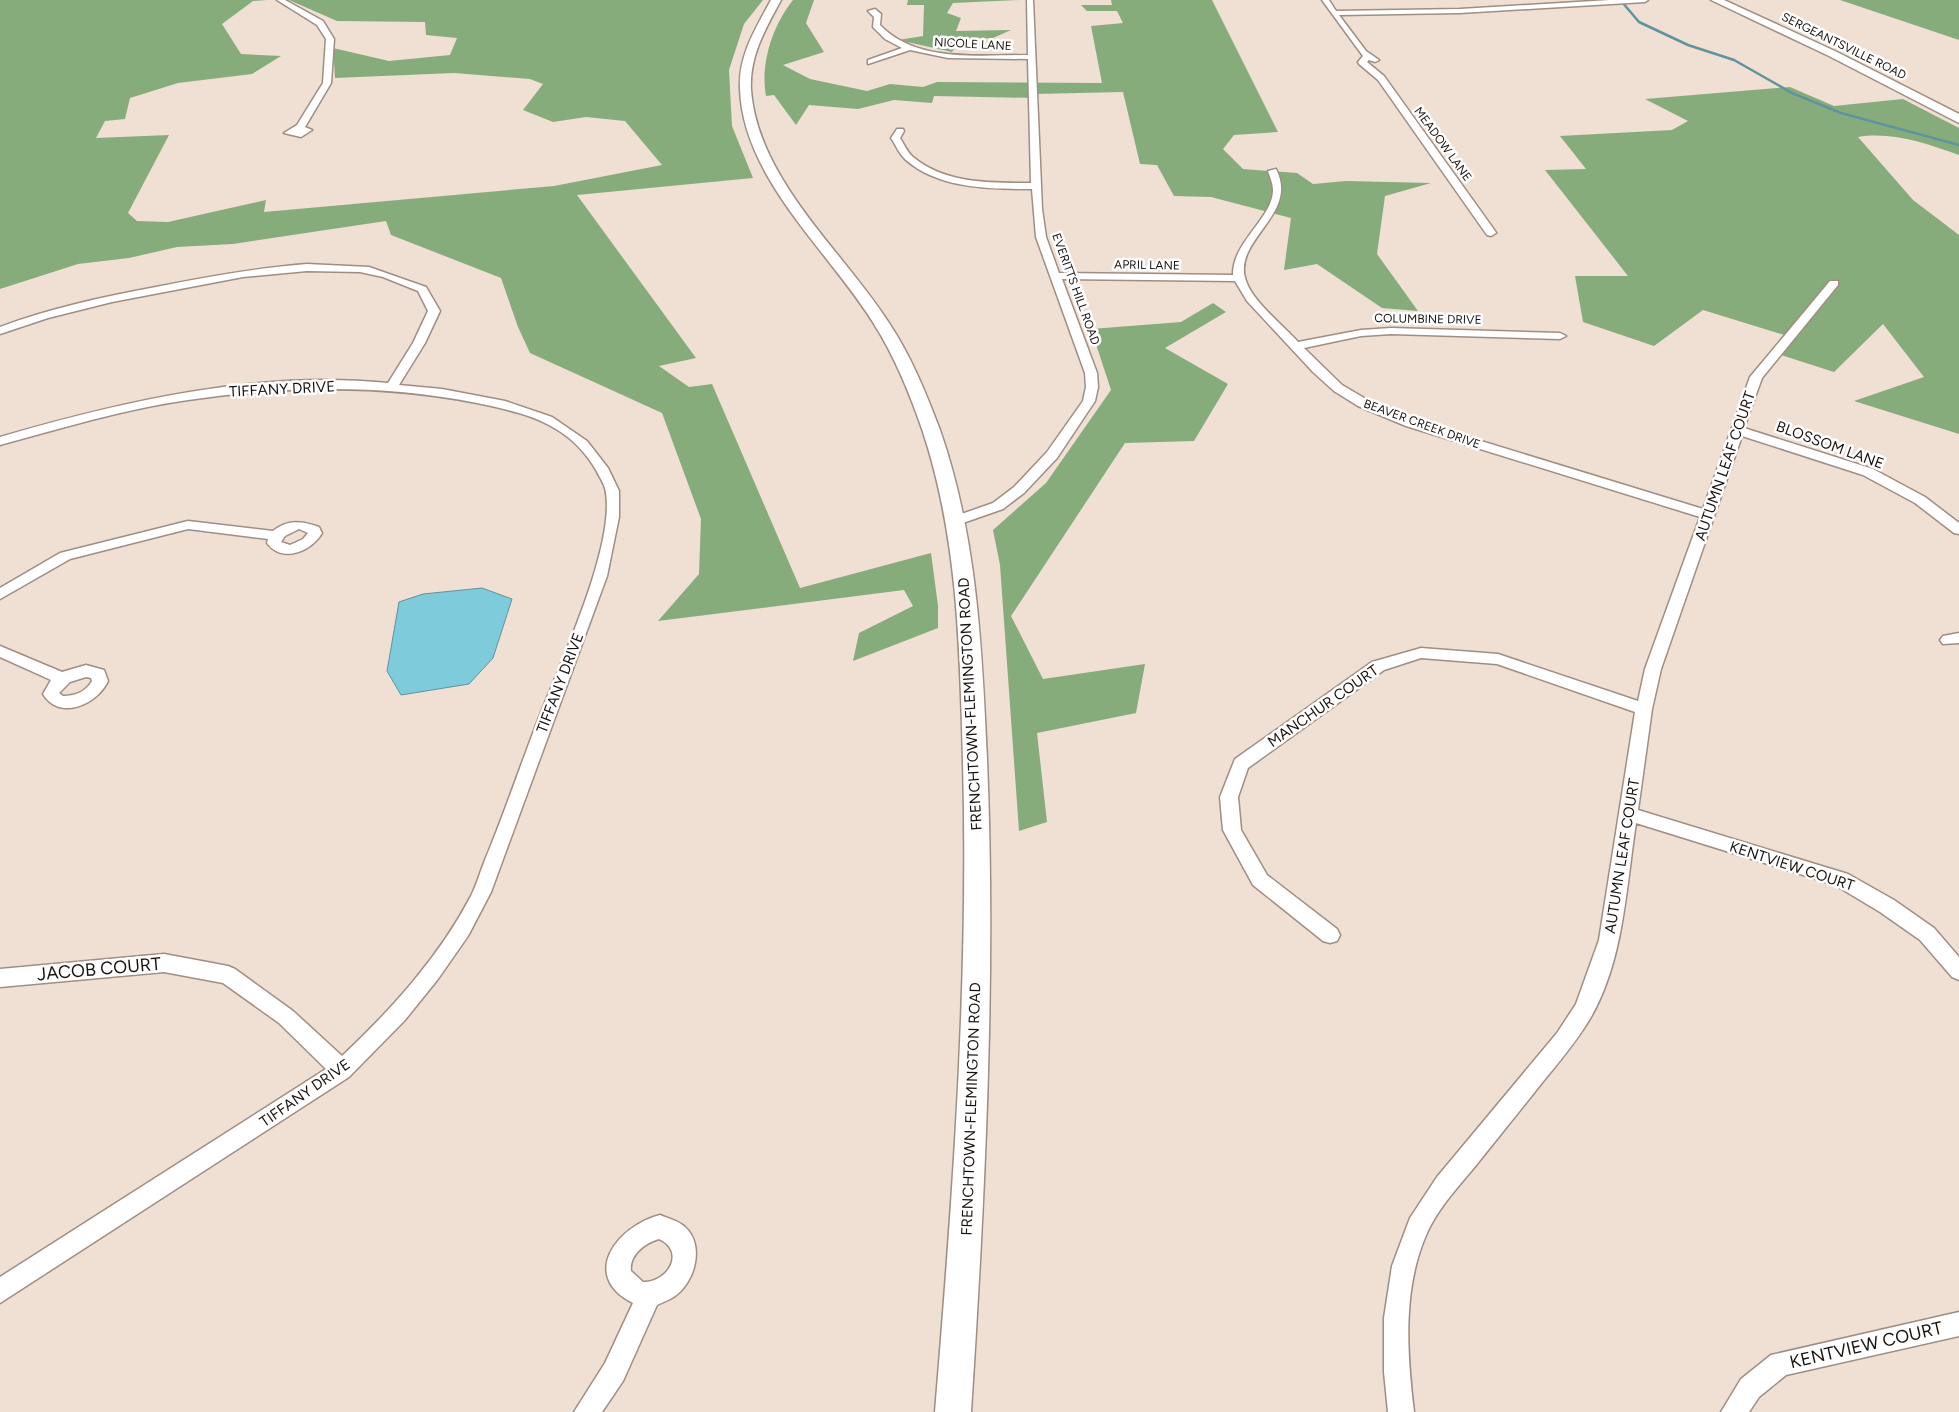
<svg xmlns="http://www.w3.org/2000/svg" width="1959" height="1412" viewBox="0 0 1959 1412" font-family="Figtree,sans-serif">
<rect width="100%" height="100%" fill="#f0dfd3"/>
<g fill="#87ac7c">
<polygon points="0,0 267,0 253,1 222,24 241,54 281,56 252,74 178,83 130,98 125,119 105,121 96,138 169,135 128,213 137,221 168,222 266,200 264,212 554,186 662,165 625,121 586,117 553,122 523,110 543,84 530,79 454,73 335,78 333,48 389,61 450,55 457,38 426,35 425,22 337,21 289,0 763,0 744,24 729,70 732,126 753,178 577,195 696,358 659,366 689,387 712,384 800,588 931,553 938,606 938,628 853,661 859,633 913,606 904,590 658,621 699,574 701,519 662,413 530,353 518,327 501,278 391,235 386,221 233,244 177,247 129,258 78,264 0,289"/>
<path d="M793,0H814L806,23L824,52L783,65L810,79L867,91L890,84L923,87L937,82L1102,83L1091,26L1123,23L1117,11H1087L1081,5H1112L1111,0H1212L1278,132L1234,135L1223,149L1243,169L1297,173L1313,184L1346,181L1431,183L1385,196L1377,254L1418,311L1382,308L1317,264L1284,270L1291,218L1211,197L1174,196L1157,165L1140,164L1123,92L1035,94V98L934,96L932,103L894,100L858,109L809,105L796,125L774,95L766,96C760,63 773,25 793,0Z"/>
<polygon points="908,0 1020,0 953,3 947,13 961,18 956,31 1011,30 993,38 960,40 952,52 898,40 923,36 924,5 907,5"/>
<polygon points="1840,0 1959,0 1959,40"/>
<path d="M1790,87L1834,106L1903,99L1959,128V155C1928,144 1892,131 1858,137L1913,200L1959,235V434L1854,401L1924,377L1883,324L1834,372L1778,354L1791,337L1703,310L1654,346L1583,322L1575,276H1628L1545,170L1586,169L1560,136L1672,130L1688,121L1645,99Z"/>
<polygon points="1213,303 1226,312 1165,348 1228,384 1194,441 1125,443 1011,616 1043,679 1145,664 1136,713 1037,733 1047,822 1019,831 1000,565 993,530 1046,483 1111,390 1091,329 1181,322"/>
</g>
<polygon fill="#7ecbdb" stroke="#5f949e" points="482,588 512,599 493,658 469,684 401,695 387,671 399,602 423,594"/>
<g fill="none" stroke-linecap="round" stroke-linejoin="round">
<polyline stroke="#5f949e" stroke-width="2.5" points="1622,2 1639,22 1688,45 1734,60 1792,93 1841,113 1959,145"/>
<defs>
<g id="minor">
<polygon points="277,0 285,0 323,21 334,39 331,83 305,127 312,130 301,137 284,133 297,125 323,83 326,39 317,25"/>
<path d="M1027,0H1033L1042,209L1046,237L1059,273L1233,275C1232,242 1273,218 1273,190C1273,184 1270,177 1268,171L1276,169C1300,215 1231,240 1246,281C1253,302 1283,325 1298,342L1361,330L1391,328L1560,333L1566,336L1560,339L1391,334L1361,336L1304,348L1342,385L1381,408L1432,426L1703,509L1750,377L1830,281H1838V285L1762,378L1744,428L1873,469L1925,497L1959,523V534L1954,533L1915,503L1863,475L1742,436L1661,669L1652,709L1638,810L1848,874L1894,900L1934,928L1959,957V980L1952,977L1920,940L1880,912L1835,885L1636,823C1626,887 1624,959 1591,1017C1577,1041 1559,1062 1541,1084C1519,1112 1496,1140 1473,1169C1457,1188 1437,1210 1427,1233C1402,1289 1407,1353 1414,1412H1388L1384,1372V1318L1392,1266L1410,1218L1437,1177L1557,1033L1576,1004L1599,940L1635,712L1497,664L1421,658L1384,670L1248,768L1238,797L1241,830L1267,875L1337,929L1340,935L1337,941L1330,943L1323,941L1253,885L1223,830L1220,797L1235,759L1372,662L1421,648L1498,654L1638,701L1645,669L1700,517L1406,426L1358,406L1334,391L1313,372L1247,301L1235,281L1062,279L1097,373L1098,387L1095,401L1057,458L1024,493L1003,509L960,524H950L948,521L950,518L993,503L1014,487L1047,452L1083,401L1086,387L1085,373L1036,237L1032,189C991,189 939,189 906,160C899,154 896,145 891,138L897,129H903L904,131L900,138C904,144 907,152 913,157C945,184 992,183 1031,183L1028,59L948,58L910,50L868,64V60L902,48L885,39L873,27L874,17L868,11L875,9L881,14L880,25C916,63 980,55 1028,55Z"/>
<polygon points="1322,0 1329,0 1336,11 1460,9 1610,0 1648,0 1645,2 1460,13 1339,15 1366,51 1379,60 1375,62 1369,60 1367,62 1384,76 1495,231 1496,233 1491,236 1487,235 1378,80 1359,64 1358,62 1363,56"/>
<path d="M307,264L369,267L426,287L440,311L425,343L399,385L442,389L505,401L552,417L587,441L608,468L619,491V517L607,576L491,892L468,936L438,979L405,1020L349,1077L0,1303V1277L326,1069L279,1023L223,983L164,972L0,987V969L164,954L228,966L235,969L293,1011L342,1056C392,1009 439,957 471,896C477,884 480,872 485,860C505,812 521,763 540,715C560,664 618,540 605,488C603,482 599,476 596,470C586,453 573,439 556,429C532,414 504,409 477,403C381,384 284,386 188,400C124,409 63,428 0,445V437C124,401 257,370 388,383L413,343L428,311L418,291L383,277L360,272L307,271L243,277L112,302L48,318L0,334V327C50,308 103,297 156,287C206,277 256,268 307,264Z"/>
<path d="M188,521L273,531C288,519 302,521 319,527L322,533C312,551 282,564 267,543L268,539L188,529L70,559L0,599V588L60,553ZM299,529L308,533L303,539L290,545L281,542L285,536Z"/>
<polygon points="1959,633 1959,643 1943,644 1940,640 1943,636"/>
<path d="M0,646L62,672L86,665L104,670L108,681C97,705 59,721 43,694L51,680L0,657ZM86,677L91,678L92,681C86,692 74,696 63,696L59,693L70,682Z"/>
<path d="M660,1215C667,1218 679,1221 685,1227C705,1245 695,1282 675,1296C669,1300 663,1302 657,1305L623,1381L602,1412H574L605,1363L633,1303C579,1276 617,1226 660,1215ZM659,1239C687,1252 667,1283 643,1282L631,1271C629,1255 645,1243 659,1239Z"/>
<polygon points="1959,1312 1959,1336 1786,1375 1759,1397 1749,1412 1721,1412 1741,1379 1771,1355"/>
</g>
<g id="secondary">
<path d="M771,0H781C766,28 749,56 751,90C758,180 843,251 889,323C911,356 926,393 940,430C977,536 982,648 987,759C996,977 985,1195 971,1412H935C953,1195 969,979 963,761C960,650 958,538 923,432C910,394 895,357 874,324C830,252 743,179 740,89C738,56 756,28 771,0Z"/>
<polygon points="1711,0 1724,0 1837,52 1959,114 1959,123 1829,56"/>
</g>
</defs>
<use href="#minor" stroke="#9f8e83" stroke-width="3"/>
<use href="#secondary" stroke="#9f8e83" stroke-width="3"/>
<use href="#minor" fill="#fff" fill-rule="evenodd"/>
<use href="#secondary" fill="#fff" fill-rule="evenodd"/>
</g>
<g text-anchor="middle" stroke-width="5" stroke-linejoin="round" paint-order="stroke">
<g font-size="12" fill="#18120e" stroke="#fff">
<text transform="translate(973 44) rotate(3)" y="4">NICOLE LANE</text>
<text transform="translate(1844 46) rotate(26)" y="4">SERGEANTSVILLE ROAD</text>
<text transform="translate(1443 144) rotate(54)" y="4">MEADOW LANE</text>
<text transform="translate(1147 265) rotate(1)" y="4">APRIL LANE</text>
<text transform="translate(1076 289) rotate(70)" y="4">EVERITTS HILL ROAD</text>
<text transform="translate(1428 319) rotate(1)" y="4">COLUMBINE DRIVE</text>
<text transform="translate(1422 424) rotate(20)" y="4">BEAVER CREEK DRIVE</text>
</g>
<g font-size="15" fill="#18120e" stroke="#fff">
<text transform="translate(282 389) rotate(-3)" y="5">TIFFANY DRIVE</text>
<text transform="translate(1830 445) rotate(20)" y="5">BLOSSOM LANE</text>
<text transform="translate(1725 466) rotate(-71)" y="5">AUTUMN LEAF COURT</text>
<text transform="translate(560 683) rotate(-69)" y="5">TIFFANY DRIVE</text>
<text transform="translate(970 704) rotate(-93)" y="5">FRENCHTOWN-FLEMINGTON ROAD</text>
<text transform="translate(1323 706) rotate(-35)" y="5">MANCHUR COURT</text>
<text transform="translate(1622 856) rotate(-81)" y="5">AUTUMN LEAF COURT</text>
<text transform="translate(1792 866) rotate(18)" y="5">KENTVIEW COURT</text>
<text transform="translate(305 1093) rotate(-35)" y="5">TIFFANY DRIVE</text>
<text transform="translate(971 1109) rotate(-88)" y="5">FRENCHTOWN-FLEMINGTON ROAD</text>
</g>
<g font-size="18" fill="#18120e" stroke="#fff">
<text transform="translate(99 969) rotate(-5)" y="6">JACOB COURT</text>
<text transform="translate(1866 1345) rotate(-13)" y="6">KENTVIEW COURT</text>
</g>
</g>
</svg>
